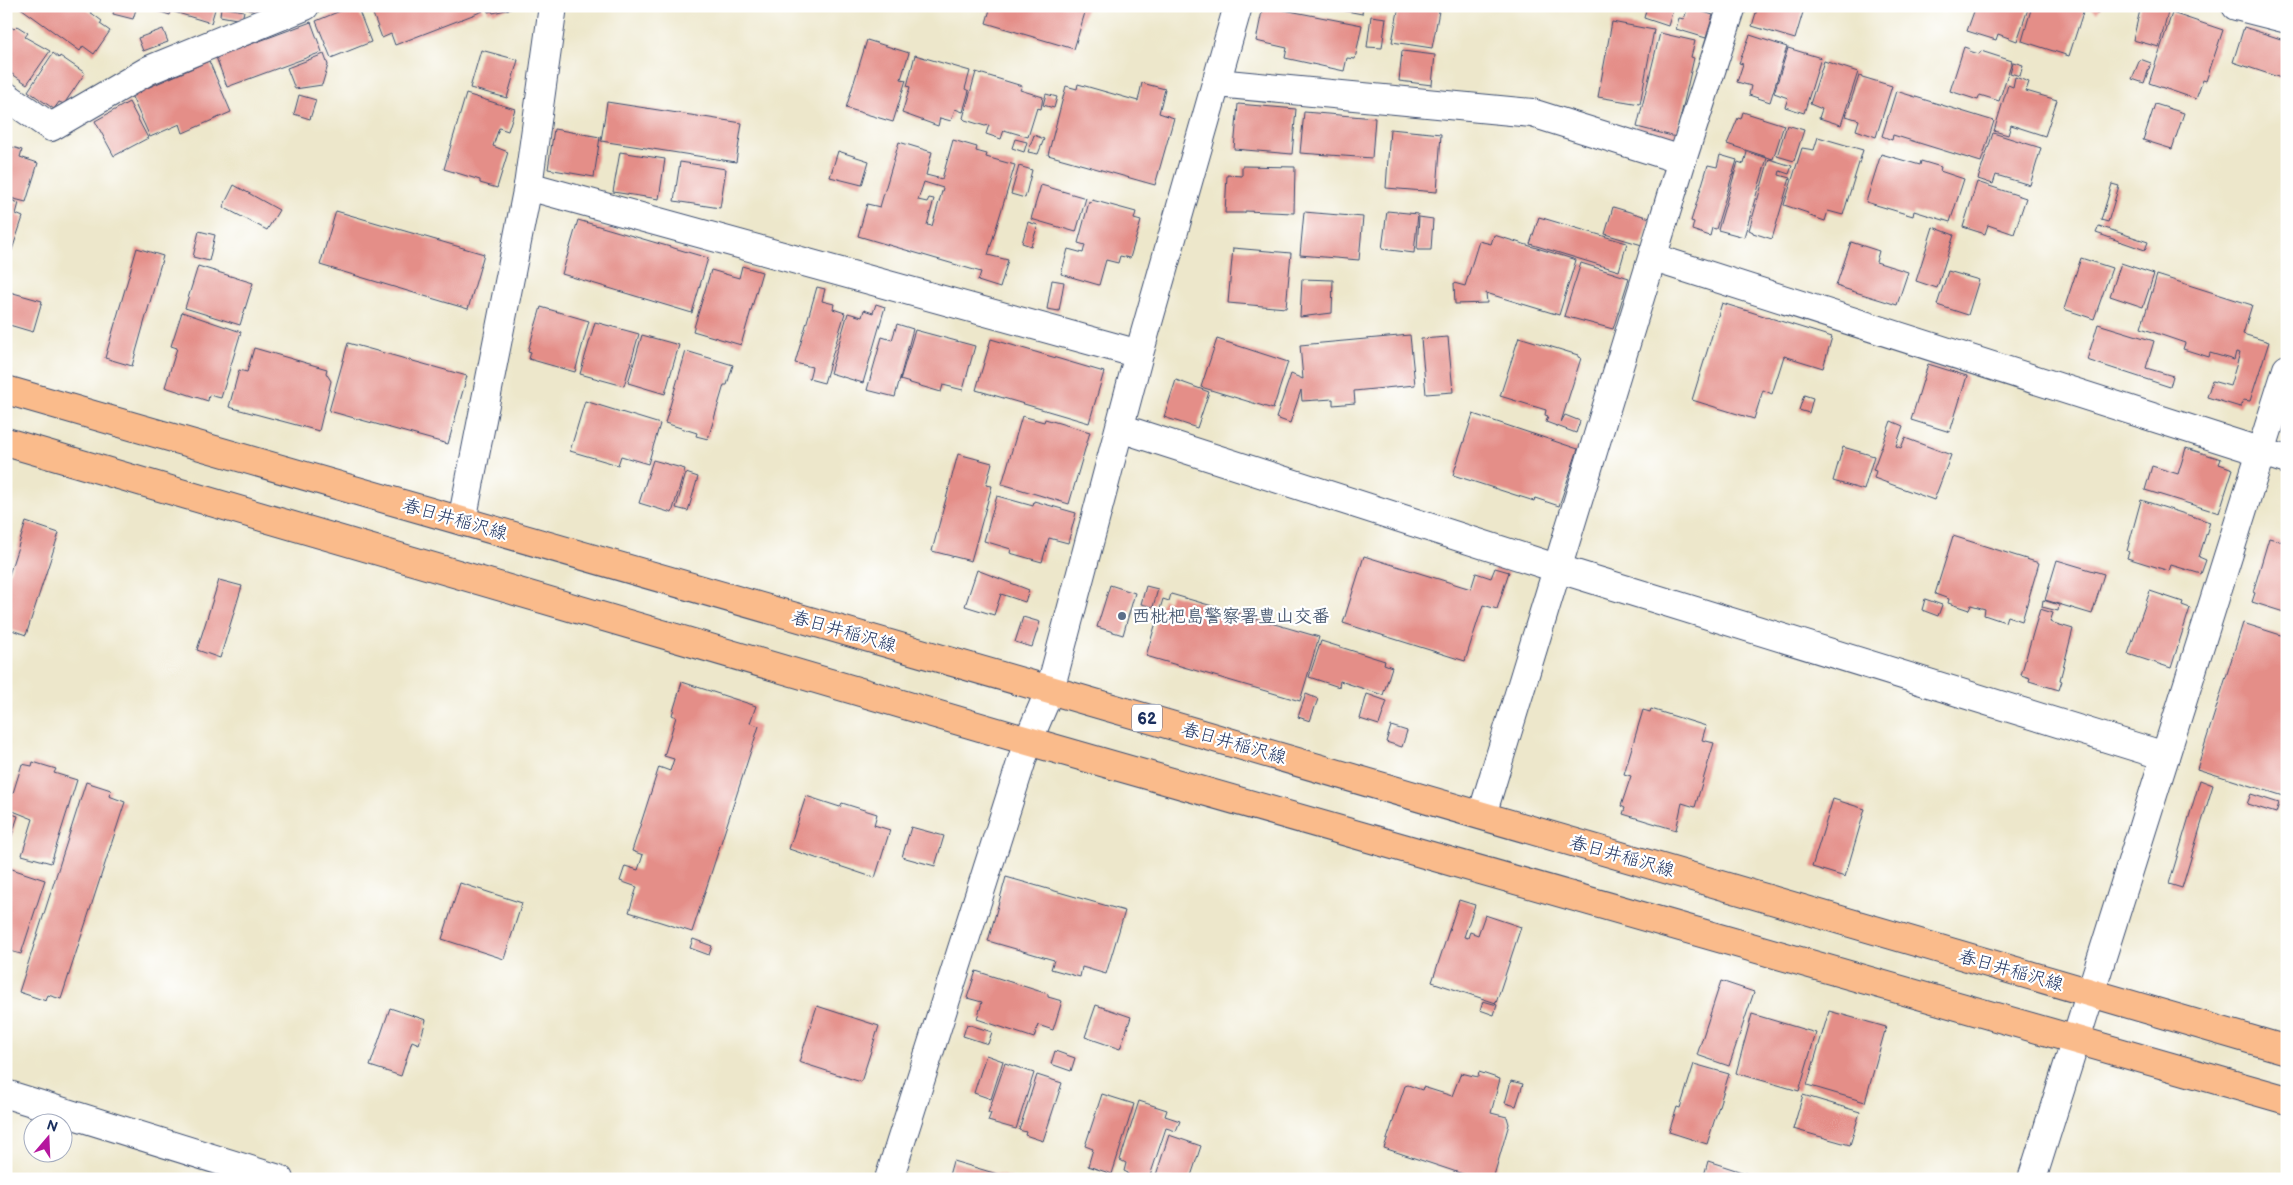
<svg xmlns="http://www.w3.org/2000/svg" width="2293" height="1185" viewBox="0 0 2293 1185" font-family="'Balsamiq Sans','Klee One',sans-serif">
<rect width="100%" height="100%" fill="#fff"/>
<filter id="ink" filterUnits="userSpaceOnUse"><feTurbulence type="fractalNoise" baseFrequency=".02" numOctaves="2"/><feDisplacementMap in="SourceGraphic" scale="10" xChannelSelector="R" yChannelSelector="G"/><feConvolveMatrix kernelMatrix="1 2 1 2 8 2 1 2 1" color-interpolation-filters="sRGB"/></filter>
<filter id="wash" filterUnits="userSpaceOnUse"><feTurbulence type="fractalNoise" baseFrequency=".0096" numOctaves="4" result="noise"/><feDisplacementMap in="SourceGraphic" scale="20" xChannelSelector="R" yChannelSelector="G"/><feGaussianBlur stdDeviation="1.12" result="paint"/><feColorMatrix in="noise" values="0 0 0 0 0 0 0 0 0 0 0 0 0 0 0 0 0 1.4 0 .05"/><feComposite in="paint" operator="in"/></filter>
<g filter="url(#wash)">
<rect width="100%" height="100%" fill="#ede7cb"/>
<g id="blocks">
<g fill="#e48e88" fill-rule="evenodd">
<polygon points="18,6 82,6 102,21 100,24 110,31 94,54 83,46 80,51"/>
<polygon points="115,6 137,6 133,19 113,14"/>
<polygon points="142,6 216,6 211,23 171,11 170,15"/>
<polygon points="237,6 264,6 262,14"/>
<polygon points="352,6 357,6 371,42 331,58 316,21"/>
<polygon points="370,6 481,6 483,11 395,45 391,34 382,38"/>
<polygon points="487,6 518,6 518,7 493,13 492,11 488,12"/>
<polygon points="991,6 1087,6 1074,49 986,23"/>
<polygon points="1263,6 1362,25 1355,59 1347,58 1344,71 1285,58 1287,48 1256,41"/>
<polygon points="1321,6 1363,6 1362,14"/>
<polygon points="1399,6 1440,6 1432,48 1392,42"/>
<polygon points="1647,6 1674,6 1668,26 1644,18"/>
<polygon points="1758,6 1794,6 1804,9 1795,39 1752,26"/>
<polygon points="1976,6 2029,6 2017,41 1998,34 1996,40 1967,31"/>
<polygon points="2032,6 2085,6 2069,56 2022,41"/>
<polygon points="2087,6 2102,6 2097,13"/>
<polygon points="2141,6 2169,8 2159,47 2133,40"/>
<polygon points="221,7 244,11 242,20 220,16"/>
<polygon points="1688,7 1713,15 1706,38 1676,29 1679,18 1684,19"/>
<polygon points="2172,13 2223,30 2206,81 2203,80 2196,99 2149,83"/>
<polygon points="1371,16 1386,18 1382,48 1367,47"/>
<polygon points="311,22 322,52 227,87 216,57"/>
<polygon points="1612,22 1654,30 1640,104 1598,97"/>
<polygon points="6,24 14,29 17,26 28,33 25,37 50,51 27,84 6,70"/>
<polygon points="2244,27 2287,41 2287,80 2233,62"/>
<polygon points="163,29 168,42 143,51 138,38"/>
<polygon points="1660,33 1695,41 1691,57 1694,58 1676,137 1637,127"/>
<polygon points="1750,35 1787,47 1770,102 1749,95 1751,86 1737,82 1743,64 1739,63"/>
<polygon points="867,40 909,53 901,79 906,80 893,122 846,108"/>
<polygon points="1964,47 1970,49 1969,51 1979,54 1981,51 2012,61 1999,101 1980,95 1978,100 1950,91"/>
<polygon points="1788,48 1821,58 1804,113 1785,107 1788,98 1774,93"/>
<polygon points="481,50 518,60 507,98 470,88"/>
<polygon points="1402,51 1435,55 1432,85 1399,81"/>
<polygon points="53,53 59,58 60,56 85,73 64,104 59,102 54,109 28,91"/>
<polygon points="324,54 328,65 322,85 295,89 287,68"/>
<polygon points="915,55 970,71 965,89 969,91 963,112 955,109 951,121 940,118 938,126 902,113 910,87 907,86"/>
<polygon points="2140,59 2151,63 2144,83 2132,79"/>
<polygon points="209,61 231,112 183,133 180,124 150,137 131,95"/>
<polygon points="1824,61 1858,72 1841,125 1819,118 1822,109 1810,104"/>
<polygon points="2013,62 2023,65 2020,76 2010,73"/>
<polygon points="976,72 1022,86 1020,90 1043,97 1041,109 1037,108 1028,137 1004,130 1001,139 986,134 989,125 985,126 965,120 963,118"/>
<polygon points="1859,76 1892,86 1876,137 1856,130 1859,120 1846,116"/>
<polygon points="2015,77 2029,82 2026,91 2057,100 2045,136 2011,125 2008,135 1994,131 2008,85 2013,87"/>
<polygon points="1142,83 1165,89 1159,113 1174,118 1155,185 1048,155 1066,86 1077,89 1078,84 1138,101"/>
<polygon points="1896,91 1994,121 1981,162 1893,135 1892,140 1882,136"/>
<polygon points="466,94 515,109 508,131 499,128 493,146 508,152 497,188 480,183 480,180 444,169"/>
<polygon points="1046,94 1057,97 1054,108 1043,105"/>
<polygon points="299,95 316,100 310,119 294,114"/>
<polygon points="129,102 148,138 114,156 95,121"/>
<polygon points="607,102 742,123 736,162 601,141"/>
<polygon points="1238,104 1296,109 1292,154 1234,149"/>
<polygon points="2155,104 2184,113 2172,149 2143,140"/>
<polygon points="1304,112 1375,118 1372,158 1300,153"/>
<polygon points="1743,112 1784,125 1773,159 1727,144 1738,118 1741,119"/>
<polygon points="1787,125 1804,130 1794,161 1777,156"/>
<polygon points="554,129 600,137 594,177 548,169"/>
<polygon points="1390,129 1441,134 1437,192 1386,188"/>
<polygon points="1993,133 2041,148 2030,185 1996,175 1993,184 1978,179"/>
<polygon points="1034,135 1044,139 1038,154 1028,152"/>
<polygon points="1818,137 1863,150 1843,215 1828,211 1825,221 1807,215 1808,213 1784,205 1802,148 1814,150"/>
<polygon points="1015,139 1027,142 1024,152 1012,148"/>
<path d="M953,140L977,147L976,151L987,154L986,157L1015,165L988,255L1008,260L1000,288L978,281L981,272L858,236L867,204L880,207L899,142L932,152L926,175L942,179ZM924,182L943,188L932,226L927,225L934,199L929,198L927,202L918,200Z"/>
<polygon points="6,145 22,150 20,157 38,163 26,202 6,197"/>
<polygon points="838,151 869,161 862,185 830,177"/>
<polygon points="620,152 665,159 659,199 613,192"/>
<polygon points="1747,152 1767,158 1744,237 1718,230 1738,162 1744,164"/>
<polygon points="1881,154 1920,165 1921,161 1941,167 1940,171 1964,179 1950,222 1914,211 1913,216 1866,202"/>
<polygon points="1720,155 1737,160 1716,229 1712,228 1710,236 1692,230 1694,222 1691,221 1708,165 1717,167"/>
<polygon points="1769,159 1792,166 1789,174 1780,171 1779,175 1790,178 1772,239 1753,233 1753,232 1749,230"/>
<polygon points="680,162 726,169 720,208 674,201"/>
<polygon points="1019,166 1032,170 1025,198 1011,194"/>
<polygon points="1242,166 1295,167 1294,213 1245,211 1245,213 1225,213 1227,175 1242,176"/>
<polygon points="1977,182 2026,198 2014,234 1988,225 1985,234 1963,227"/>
<polygon points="2112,184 2119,186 2108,222 2101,220"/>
<polygon points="234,185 279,210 267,230 223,207"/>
<polygon points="1041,185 1086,198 1076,232 1031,219"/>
<polygon points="8,199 19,203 16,214 23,217 10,256 6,254"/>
<polygon points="1092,200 1136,212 1134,219 1141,221 1130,258 1120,256 1118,263 1106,260 1099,285 1061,274 1068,249 1083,253 1085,245 1078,243 1089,202 1091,203"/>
<polygon points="1613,207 1650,218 1642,245 1605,234"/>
<polygon points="336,211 484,254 468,309 320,265"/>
<polygon points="1387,211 1418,214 1414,253 1382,249"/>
<polygon points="1304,212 1363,217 1359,260 1300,255"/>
<polygon points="1419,217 1433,219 1431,250 1417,250"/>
<polygon points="1539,217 1627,243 1619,271 1530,244"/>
<polygon points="578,220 708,258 692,313 562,274"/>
<polygon points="1028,222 1038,225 1031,246 1022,243"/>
<polygon points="2099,226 2148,242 2145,250 2096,233"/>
<polygon points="1933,227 1954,235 1937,288 1916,281"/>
<polygon points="199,231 215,235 209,261 193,257"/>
<polygon points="1494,235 1576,260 1559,315 1486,293 1487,303 1455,304 1454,283 1465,286 1479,241 1491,244"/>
<polygon points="1851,242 1879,251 1876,262 1908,272 1897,305 1836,286"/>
<polygon points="137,248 163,256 132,366 105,358"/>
<polygon points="1233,248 1291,253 1286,308 1228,303"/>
<polygon points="2081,258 2112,268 2094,319 2064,309"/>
<polygon points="1581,263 1629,278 1613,329 1564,316"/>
<polygon points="2121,263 2154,274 2143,307 2110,296"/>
<polygon points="198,266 253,283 240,325 185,308"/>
<polygon points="742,266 762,272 741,345 693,331 711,270 739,278"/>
<polygon points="1948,271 1979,280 1968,315 1937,305"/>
<polygon points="2157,275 2252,305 2243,334 2269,342 2250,401 2243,400 2240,407 2207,397 2212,381 2230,386 2240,353 2236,352 2234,360 2210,353 2209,357 2183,349 2185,343 2141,328"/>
<polygon points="1302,279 1333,280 1332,313 1300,317"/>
<polygon points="1052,280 1064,282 1059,311 1047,309"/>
<polygon points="817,287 825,289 822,301 834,304 833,309 845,313 824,383 809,379 812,367 795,363"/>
<polygon points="6,291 42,301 33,332 6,324"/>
<polygon points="1722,303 1832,337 1823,368 1784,356 1772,394 1763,390 1754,419 1692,400"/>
<polygon points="876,304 885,307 863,383 830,373 848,313 862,317 864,310 873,313"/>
<polygon points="541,307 589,321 575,372 529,359 531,352 528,351"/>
<polygon points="182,312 241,332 221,398 209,395 208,401 165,387 177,348 171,346"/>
<polygon points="595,322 639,334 624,386 580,374"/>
<polygon points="897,324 913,329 895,397 867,390 882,337 892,340"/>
<polygon points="2098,324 2154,341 2146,368 2173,376 2170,387 2087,360"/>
<polygon points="915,330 975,346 963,390 943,385 941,392 900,380"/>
<polygon points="642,335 679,345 665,394 628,383"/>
<polygon points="1410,335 1415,385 1354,391 1355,403 1333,405 1333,399 1302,401 1301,390 1290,423 1276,418 1291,374 1303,379 1300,345"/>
<polygon points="1448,337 1453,392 1426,394 1421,339"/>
<polygon points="1519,337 1578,355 1578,357 1581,358 1561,422 1565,415 1580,421 1576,433 1546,422 1548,416 1545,415 1546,410 1500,396"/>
<polygon points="991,339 1104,372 1089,423 976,390"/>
<polygon points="1217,339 1288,362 1273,409 1201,387"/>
<polygon points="348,343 467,376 448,444 329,411"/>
<polygon points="254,348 327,369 326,373 331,381 319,431 229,407 239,370 247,372"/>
<polygon points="686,351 733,365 727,385 724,385 708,439 696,436 697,433 665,423"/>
<polygon points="1928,364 1967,376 1950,432 1911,420"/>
<polygon points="1176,380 1209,392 1197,428 1164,417"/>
<polygon points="1804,395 1813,398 1809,413 1799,410"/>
<polygon points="585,401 660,424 648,464 621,456 618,465 570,451"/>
<polygon points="1473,414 1578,449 1559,506 1535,498 1534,501 1453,475"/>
<polygon points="1022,416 1044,422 1045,419 1090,432 1069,504 1002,484"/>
<polygon points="1891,421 1903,426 1896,446 1901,448 1905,438 1951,455 1934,500 1874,478 1876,471 1873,470"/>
<polygon points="1843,447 1874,456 1864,490 1833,481"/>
<polygon points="2186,448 2221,459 2219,464 2233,469 2219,513 2145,490 2152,466 2178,474"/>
<polygon points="958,454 992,463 986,485 992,486 971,561 932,551"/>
<polygon points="653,460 685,469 672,513 639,503"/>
<polygon points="686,473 698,477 688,511 676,508"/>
<polygon points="997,496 1033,506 1034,501 1076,513 1068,543 1049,538 1042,562 1010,553 1011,549 984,541"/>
<polygon points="2141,500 2210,522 2199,557 2206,560 2201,574 2171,565 2169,571 2127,558 2129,552 2127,551"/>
<polygon points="26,522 59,533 26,635 6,628 6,584"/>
<polygon points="1953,536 2039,563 2022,621 2007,616 2005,622 1984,615 1985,609 1971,605 1969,610 1948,603 1949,599 1935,594"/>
<polygon points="2269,538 2287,543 2287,613 2252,602 2255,593 2253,592"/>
<polygon points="1364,556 1471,589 1476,573 1491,578 1495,568 1509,572 1497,609 1483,605 1465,661 1343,623"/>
<polygon points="2057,560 2104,574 2092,614 2045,600"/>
<polygon points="977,570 1029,590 1025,602 1001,594 994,615 965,606"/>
<polygon points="219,580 242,586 220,658 197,650"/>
<polygon points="1110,585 1135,593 1123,635 1097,627"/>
<polygon points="1146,586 1158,589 1153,607 1141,604"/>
<polygon points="2150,591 2183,602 2182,605 2190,608 2171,668 2128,654"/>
<polygon points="1171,594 1319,637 1300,701 1146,656 1163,599 1169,601"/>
<polygon points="1925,599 1942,605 1938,616 1922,610"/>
<polygon points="2043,600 2059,605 2058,611 2042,607"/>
<polygon points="2040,609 2053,613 2050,622 2073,629 2060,680 2062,681 2059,690 2029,681 2030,678 2021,675"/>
<polygon points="1023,617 1040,622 1032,647 1015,642"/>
<polygon points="2243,623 2287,637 2287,797 2197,769"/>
<polygon points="1321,641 1385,661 1384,664 1392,667 1383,695 1340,681 1339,687 1309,677"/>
<polygon points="682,682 756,706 750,723 759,726 692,932 629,912 637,887 620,881 625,866 638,870 643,855 632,851 659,767 670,771 674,759 664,756 676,717 672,715"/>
<polygon points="1306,694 1318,699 1310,721 1298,717"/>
<polygon points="1367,694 1387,701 1379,725 1360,719"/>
<polygon points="1651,709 1706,726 1702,740 1714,743 1695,807 1682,803 1676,830 1623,814 1625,808 1621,806 1631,776 1624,774 1643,710 1650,712"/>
<polygon points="1391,726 1407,731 1402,747 1386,742"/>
<polygon points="33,762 56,769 54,773 77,780 51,863 22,855 33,819 8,809 22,764 32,766"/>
<polygon points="2200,780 2213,785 2182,888 2169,884"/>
<polygon points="86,782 111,790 109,796 125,802 61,999 48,995 46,1001 19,992"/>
<polygon points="2251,794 2279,803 2276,813 2247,804"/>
<polygon points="806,796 840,807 842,803 877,814 874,825 890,830 875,878 789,849"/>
<polygon points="1833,799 1865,809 1845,877 1812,867"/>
<polygon points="6,812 18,816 9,844 6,843"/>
<polygon points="911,827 944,836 935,866 902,857"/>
<polygon points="9,868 45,880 21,954 6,950 6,876"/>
<polygon points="1006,877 1125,911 1106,974 1082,967 1080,977 1051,969 1054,960 988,941"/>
<polygon points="460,883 522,903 504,959 442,939"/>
<polygon points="1459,900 1475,905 1464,937 1468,938 1470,932 1478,935 1485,915 1521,927 1496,1003 1432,982"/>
<polygon points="693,939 712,946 709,955 690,948"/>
<polygon points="976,971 1048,994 1048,997 1062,1001 1053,1030 1038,1025 1034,1038 977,1019 982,1002 967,998"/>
<polygon points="1721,981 1754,992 1729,1066 1697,1055"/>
<polygon points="1483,1001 1497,1005 1494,1015 1480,1010"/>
<polygon points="1096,1005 1131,1017 1120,1049 1085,1037"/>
<polygon points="817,1006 879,1026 861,1082 799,1062"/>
<polygon points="390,1008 426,1020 419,1044 412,1041 401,1076 370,1066"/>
<polygon points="1829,1011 1886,1027 1865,1102 1807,1085"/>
<polygon points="1752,1014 1816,1033 1799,1091 1736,1073"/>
<polygon points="967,1024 992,1032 988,1044 963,1036"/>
<polygon points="1055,1051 1075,1058 1071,1071 1051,1064"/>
<polygon points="986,1055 1003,1061 991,1099 974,1093"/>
<polygon points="1005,1063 1034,1073 1016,1129 988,1121 991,1113 988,1113"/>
<polygon points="1694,1064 1729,1074 1707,1144 1669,1132 1677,1107 1680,1108"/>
<polygon points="1479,1072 1500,1079 1491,1113 1507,1117 1509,1124 1493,1179 1478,1179 1384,1148 1405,1086 1408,1085 1422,1090 1423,1087 1452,1096 1461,1073 1478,1077"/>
<polygon points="1037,1075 1062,1083 1043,1141 1025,1135 1026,1132 1019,1130"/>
<polygon points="1511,1081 1523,1084 1516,1106 1505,1103"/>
<polygon points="1102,1094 1134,1104 1112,1174 1088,1166 1093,1149 1085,1146"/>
<polygon points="1803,1095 1860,1112 1850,1145 1793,1129"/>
<polygon points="1139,1101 1167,1110 1165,1116 1180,1121 1176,1131 1166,1128 1149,1179 1126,1179 1128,1173 1124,1171 1126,1163 1120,1160"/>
<polygon points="1169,1135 1201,1146 1190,1179 1155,1178"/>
<polygon points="953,1161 1011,1178 1011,1179 948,1179"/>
<polygon points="1708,1161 1751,1175 1750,1179 1703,1179"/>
</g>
</g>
</g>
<g filter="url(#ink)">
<use href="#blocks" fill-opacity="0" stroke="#3a4b6e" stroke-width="1"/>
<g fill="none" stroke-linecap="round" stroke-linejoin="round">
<defs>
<g id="street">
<polyline points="2236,6 2287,19"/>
<polyline points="1217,83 1532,113 1682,160"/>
<polyline points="6,96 51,127 149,70 305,6"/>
<polyline points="528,186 1139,354"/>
<polyline points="1654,258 2287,460"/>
<polyline points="1120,428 1556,568 2165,756"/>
<polyline points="462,521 528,186 553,6"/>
<polyline points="1482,815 1682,160 1732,6"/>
<polyline points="6,1094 279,1179"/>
<polyline points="889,1179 1028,741 1050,690 1139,354 1238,6"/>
<polyline points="2032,1179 2287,369"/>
</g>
<g id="primary">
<polyline points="6,390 1050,690 2287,1050"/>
<polyline points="6,442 1028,741 2287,1100"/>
</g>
</defs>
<use href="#street" stroke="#3a4b6e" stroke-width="30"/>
<use href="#primary" stroke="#3a4b6e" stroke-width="30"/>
<use href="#street" stroke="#fff" stroke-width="28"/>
<use href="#primary" stroke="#fabb8b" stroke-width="28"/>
</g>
</g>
<circle fill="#5c6f8a" stroke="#fff" stroke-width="2" cx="1122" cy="616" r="5"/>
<g text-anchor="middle" stroke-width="4.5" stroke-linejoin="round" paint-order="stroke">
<rect fill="#fff" stroke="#5f6d8e" stroke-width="1" x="1132" y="704.5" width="30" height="27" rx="4"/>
<g font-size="16" font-weight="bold" fill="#1b2f5e">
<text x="1147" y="724">62</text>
</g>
<g font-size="18" fill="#1b2f5e" stroke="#fff">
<text transform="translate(455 519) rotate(16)" y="6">春日井稲沢線</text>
<text transform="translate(844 631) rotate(16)" y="6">春日井稲沢線</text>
<text transform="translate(1234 743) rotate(16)" y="6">春日井稲沢線</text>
<text transform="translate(1622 856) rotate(16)" y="6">春日井稲沢線</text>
<text transform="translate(2011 970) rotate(16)" y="6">春日井稲沢線</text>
</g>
<g font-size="18" font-weight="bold" fill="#4e5e75" stroke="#fff" text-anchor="start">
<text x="1132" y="622">西枇杷島警察署豊山交番</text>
</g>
</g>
<rect width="2293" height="1185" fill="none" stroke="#fff" stroke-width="25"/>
<g transform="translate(48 1138) rotate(19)"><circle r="24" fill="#ffffff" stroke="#a4acbf"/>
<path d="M0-4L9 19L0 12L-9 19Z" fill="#b5179e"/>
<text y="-8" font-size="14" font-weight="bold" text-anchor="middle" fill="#1b2f5e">N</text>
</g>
</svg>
